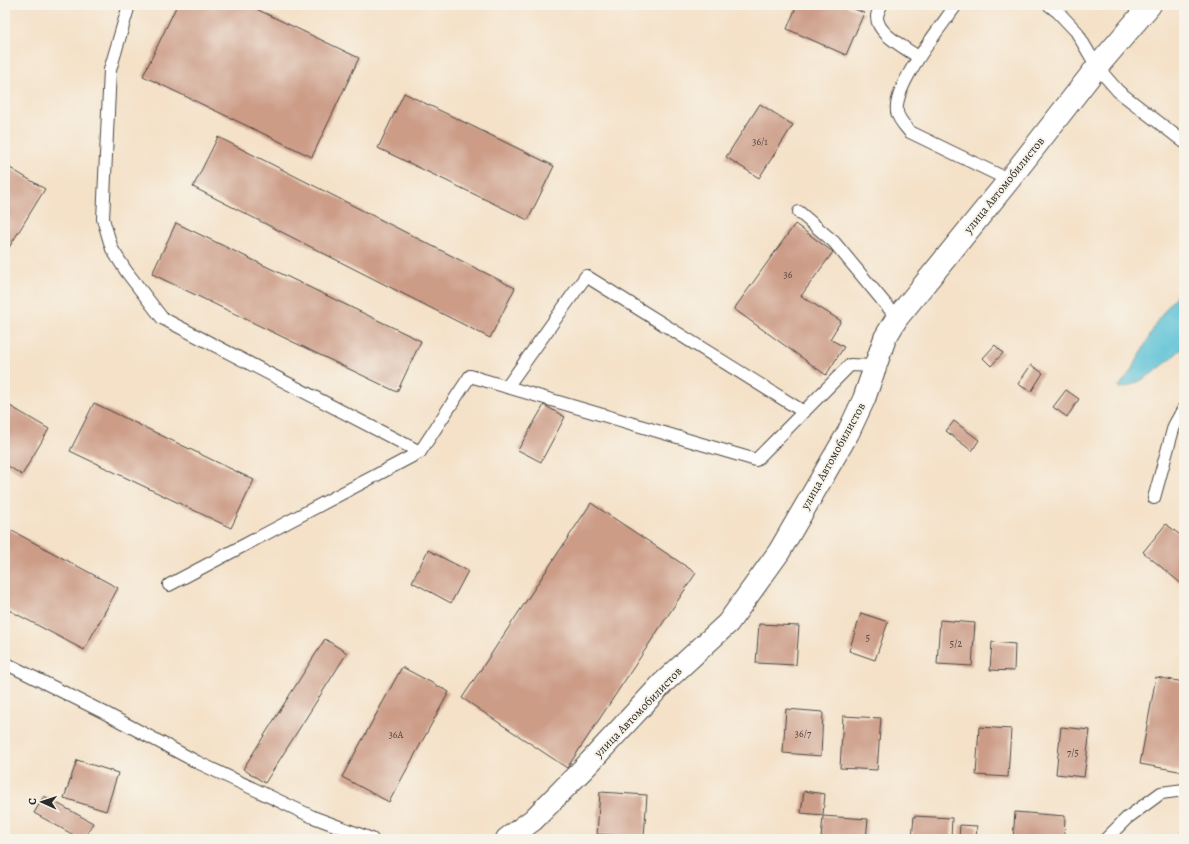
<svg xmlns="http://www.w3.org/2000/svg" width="1189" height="844" viewBox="0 0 1189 844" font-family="Alegreya,serif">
<rect width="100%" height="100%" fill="#f7f3e8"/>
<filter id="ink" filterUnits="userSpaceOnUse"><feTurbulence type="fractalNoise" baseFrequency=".025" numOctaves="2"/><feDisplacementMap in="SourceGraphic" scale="8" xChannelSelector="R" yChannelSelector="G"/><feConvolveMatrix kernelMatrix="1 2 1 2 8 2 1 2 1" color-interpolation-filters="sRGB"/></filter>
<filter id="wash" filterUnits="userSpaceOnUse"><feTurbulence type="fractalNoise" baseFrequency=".012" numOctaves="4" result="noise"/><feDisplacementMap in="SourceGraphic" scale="16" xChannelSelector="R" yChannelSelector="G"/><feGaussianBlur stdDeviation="0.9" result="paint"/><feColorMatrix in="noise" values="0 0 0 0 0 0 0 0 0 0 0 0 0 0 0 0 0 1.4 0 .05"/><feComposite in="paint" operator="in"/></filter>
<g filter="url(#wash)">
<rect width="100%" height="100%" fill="#f4e1c8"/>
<path fill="#59c1d6" stroke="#427680" d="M1184,285V346C1171,360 1137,389 1118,388L1133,368L1158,320Z"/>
<g id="blocks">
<g fill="#cc9c87">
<polygon points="177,5 248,5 359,58 312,157 143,76"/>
<polygon points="797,5 844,5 864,13 846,55 787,29"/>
<polygon points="404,93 554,166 528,220 378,148"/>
<polygon points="760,104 793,125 759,178 726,157"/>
<polygon points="218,137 515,288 490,338 193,187"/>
<polygon points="5,165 45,189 5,254"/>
<polygon points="176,223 421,341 397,392 152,274"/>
<polygon points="795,224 833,252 801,296 841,321 830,339 844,347 826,375 734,309"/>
<polygon points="995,345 1003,353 991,366 983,358"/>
<polygon points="1031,365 1043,373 1031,392 1018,384"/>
<polygon points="1066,390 1079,399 1067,417 1053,407"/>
<polygon points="5,403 49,429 22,475 5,464"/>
<polygon points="94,403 254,480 231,528 70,451"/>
<polygon points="544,405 565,417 541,462 518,450"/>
<polygon points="954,421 979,440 972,451 946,431"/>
<polygon points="591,503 696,573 567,768 462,698"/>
<polygon points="1166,524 1184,538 1184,586 1143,552"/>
<polygon points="5,527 118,588 84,650 5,608"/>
<polygon points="428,550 468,571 451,603 412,582"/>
<polygon points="861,613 888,622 875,660 849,651"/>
<polygon points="940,620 975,623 972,666 937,664"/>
<polygon points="759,624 799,626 796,665 756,663"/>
<polygon points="325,639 347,653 265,783 243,769"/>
<polygon points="992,642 1015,644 1014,671 990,670"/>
<polygon points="402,667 449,692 389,802 342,777"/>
<polygon points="1156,677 1184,682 1184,772 1140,764"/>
<polygon points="786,709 823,712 821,756 783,753"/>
<polygon points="843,716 881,718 877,770 840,768"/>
<polygon points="979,727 1011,729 1008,777 976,775"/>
<polygon points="1061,727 1090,730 1084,777 1056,774"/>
<polygon points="77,760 118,773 106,811 64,798"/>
<polygon points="804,791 825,794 823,815 801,813"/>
<polygon points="600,792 647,795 644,837 597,834"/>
<polygon points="44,796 93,823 84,839 81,839 34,813"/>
<polygon points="1015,812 1065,816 1064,839 1013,839"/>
<polygon points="823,816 868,819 866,839 821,839"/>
<polygon points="914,816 952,818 951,839 912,839"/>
<polygon points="1184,823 1184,839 1179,839"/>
<polygon points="960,825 977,826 976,839 959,839"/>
</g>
</g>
</g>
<g filter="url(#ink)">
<use href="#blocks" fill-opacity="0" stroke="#494643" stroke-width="1"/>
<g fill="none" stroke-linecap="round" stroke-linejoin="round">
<defs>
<g id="service">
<polyline points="129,5 110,70 103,219 112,249 126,271 162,318 420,452 470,376 756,460 850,365 874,366"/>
<path d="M881,5C880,9 877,13 877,17C877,34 906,48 918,57"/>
<path d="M956,5C941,27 893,85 897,112C898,119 905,126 910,132L1009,180"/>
<polyline points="1049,5 1058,12 1076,31 1097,67 1118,91 1184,142"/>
<polyline points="799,212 834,242 897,318"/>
<polyline points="507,387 586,276 804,412"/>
<polyline points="1154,498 1174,426 1184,408"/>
<polyline points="169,585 420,452"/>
<polyline points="5,663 105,713 197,762 313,817 372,839"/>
<polyline points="1106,839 1127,818 1161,793 1184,790"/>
</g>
<polyline id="minor" points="507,839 533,820 589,763 663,683 728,623 779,552 848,433 864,399 885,338 897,318 1009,180 1097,67 1150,5"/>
</defs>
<use href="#service" stroke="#494643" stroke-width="14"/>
<use href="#minor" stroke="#494643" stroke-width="24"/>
<use href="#service" stroke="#fff" stroke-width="12"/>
<use href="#minor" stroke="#fff" stroke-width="22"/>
</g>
</g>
<g text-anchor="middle" stroke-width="4" stroke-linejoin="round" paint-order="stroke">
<g font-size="10" fill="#534742">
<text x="760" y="145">36/1</text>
<text x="788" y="278">36</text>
<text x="868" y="641">5</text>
<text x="956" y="647">5/2</text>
<text x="803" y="737">36/7</text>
<text x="396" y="738">36А</text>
<text x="1073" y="756">7/5</text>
</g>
<g font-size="12" fill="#2b2b2b" stroke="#f7f3e8">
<text transform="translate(1004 185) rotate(-51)" y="4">улица Автомобилистов</text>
<text transform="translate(833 456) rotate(-61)" y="4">улица Автомобилистов</text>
<text transform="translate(638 712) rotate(-46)" y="4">улица Автомобилистов</text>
</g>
</g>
<rect width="1189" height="844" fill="none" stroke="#f7f3e8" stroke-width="20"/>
<g transform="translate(42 802) rotate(273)" stroke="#f7f3e8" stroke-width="3" paint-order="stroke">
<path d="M0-3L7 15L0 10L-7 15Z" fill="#2b2b2b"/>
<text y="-6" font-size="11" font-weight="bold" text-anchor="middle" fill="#2b2b2b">С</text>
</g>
</svg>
